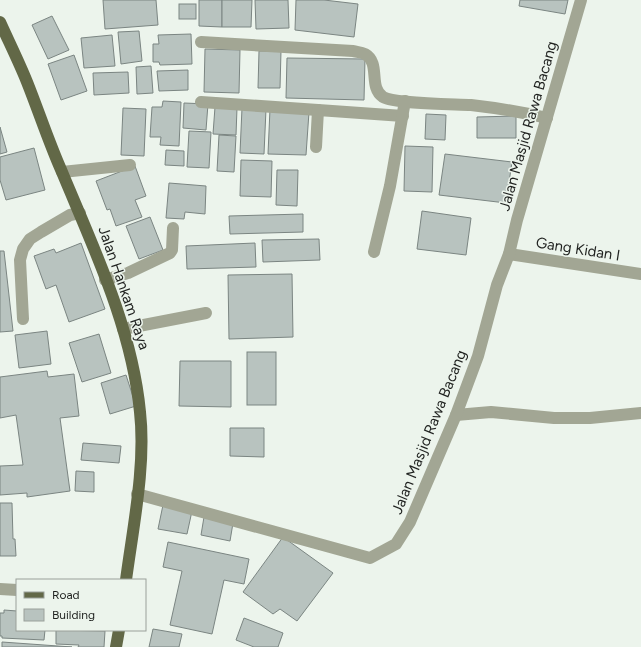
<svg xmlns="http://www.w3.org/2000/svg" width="641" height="647" viewBox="0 0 641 647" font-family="Figtree,sans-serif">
<rect width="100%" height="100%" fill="#ecf4ec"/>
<g fill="#b8c3bf" stroke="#7b8582">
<polygon points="103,0 156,0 158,25 105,29"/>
<polygon points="199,0 222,0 222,27 199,26"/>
<polygon points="222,0 252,0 251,27 222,27"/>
<polygon points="255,0 288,0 289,28 256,29"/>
<polygon points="296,0 324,0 358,4 354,37 295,30"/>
<polygon points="520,0 568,0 565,14 519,6"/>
<rect x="179" y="4" width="17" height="15"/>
<polygon points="52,16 69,50 48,59 32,25"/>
<polygon points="139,31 142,61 121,64 118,32"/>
<polygon points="191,34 192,64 160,65 159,62 153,62 153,44 159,44 158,35"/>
<polygon points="112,35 115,66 84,68 81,38"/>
<polygon points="205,49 240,50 239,93 204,92"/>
<polygon points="259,51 281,51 280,88 258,88"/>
<polygon points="74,55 87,91 61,100 48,64"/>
<polygon points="287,58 365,59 364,100 286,98"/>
<polygon points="151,66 153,93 137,94 136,67"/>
<polygon points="188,70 188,90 159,91 157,71"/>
<polygon points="128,72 129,93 94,95 93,73"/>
<polygon points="163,101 181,102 179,146 160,145 161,137 150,137 152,107 162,107"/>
<polygon points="184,103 208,104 206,130 183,128"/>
<polygon points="215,107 237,108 236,135 213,134"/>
<polygon points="123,108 146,109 144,156 121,155"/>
<polygon points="242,108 266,109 264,154 240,153"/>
<polygon points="270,109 309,112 306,155 268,154"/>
<polygon points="426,114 446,115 445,140 425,139"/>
<polygon points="516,116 516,138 477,138 477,117"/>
<polygon points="0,127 7,152 0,154"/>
<polygon points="189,131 211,132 209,168 187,167"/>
<polygon points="219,135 236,136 234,172 217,171"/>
<polygon points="405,146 433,147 432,192 404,191"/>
<polygon points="34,148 45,190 6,200 0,180 0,157"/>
<polygon points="166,150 184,151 184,166 165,165"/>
<polygon points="445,154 512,162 506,203 439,195"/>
<polygon points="241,160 272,161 271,197 240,196"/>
<polygon points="135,166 146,196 135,200 142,217 116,226 110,209 107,210 96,181"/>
<polygon points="277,170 298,170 297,206 276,205"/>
<polygon points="169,183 206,186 205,214 185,212 184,219 166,218"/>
<polygon points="422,211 471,218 466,255 417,249"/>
<polygon points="303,214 303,232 230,234 229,216"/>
<polygon points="150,217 163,250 139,259 126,226"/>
<polygon points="319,239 320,260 263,262 262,240"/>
<polygon points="81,243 105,309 69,322 56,285 46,289 34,256 54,249 56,253"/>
<polygon points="255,243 256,267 187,269 186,246"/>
<polygon points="0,251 4,251 13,331 0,332"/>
<polygon points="292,274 293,337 229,339 228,275"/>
<polygon points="47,331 51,364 19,368 15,335"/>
<polygon points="99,334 111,373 82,382 69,343"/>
<rect x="247" y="352" width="29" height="53"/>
<polygon points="180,361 231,361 231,407 179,406"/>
<polygon points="47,371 48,377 74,374 79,416 60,418 70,491 27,497 27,493 0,495 0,466 23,465 16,415 0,418 0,377"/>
<polygon points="126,375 136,406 110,414 101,383"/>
<polygon points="230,428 264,428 264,457 230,456"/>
<polygon points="83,443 121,446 119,463 81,460"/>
<polygon points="76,471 94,472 94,492 75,491"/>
<polygon points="0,503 12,503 13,539 15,539 16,556 0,556"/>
<polygon points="163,505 192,511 187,534 158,529"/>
<polygon points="204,517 233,523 230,541 201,535"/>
<polygon points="283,537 333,573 297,621 280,609 273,614 243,592"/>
<polygon points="168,542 249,559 244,584 224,580 212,634 170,625 182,571 163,567"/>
<polygon points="4,610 17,611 17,630 45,630 44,640 2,638 2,636 0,636 0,613 4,613"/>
<polygon points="244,618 283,633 278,647 254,647 236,640"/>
<polygon points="153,629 182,634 179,647 149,647"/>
<polygon points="56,630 105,631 104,647 78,647 79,645 56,644"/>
<polygon points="2,642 72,647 2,647"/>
</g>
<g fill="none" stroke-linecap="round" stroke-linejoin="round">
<g stroke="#a2a694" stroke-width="12">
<polyline points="509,254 641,274"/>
<polyline points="105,280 128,273 170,253 172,250 173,228"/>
<polyline points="123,329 206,313"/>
</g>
<g stroke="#a2a694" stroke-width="12">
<path d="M201,42L353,51C356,52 361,52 365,54C381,63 368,87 383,97C394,104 455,104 471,105C497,108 522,112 547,118"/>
<polyline points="201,102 318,110"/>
<polyline points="316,147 318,110 403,116"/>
<polyline points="62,172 130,165"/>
<polyline points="374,252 390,186 405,101"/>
<polyline points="23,319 20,260 23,249 30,239 41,232 70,215 80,213"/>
<polyline points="456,415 491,412 554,418 590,418 641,413"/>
<polyline points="137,494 370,558 396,544 410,522 456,415 478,356 497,285 509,254 517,220 581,0"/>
<polyline points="0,589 17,590"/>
</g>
<g stroke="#626847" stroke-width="12">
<path d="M0,22C9,42 19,62 27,82C39,112 49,143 62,172C94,249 132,328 140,412C146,465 133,527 126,580"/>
<polyline points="116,647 119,630"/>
</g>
</g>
<g text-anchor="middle" stroke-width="3" stroke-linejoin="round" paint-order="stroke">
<g font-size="15" fill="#1f211f" stroke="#ecf4ec">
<text transform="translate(528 126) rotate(-74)" y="5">Jalan Masjid Rawa Bacang</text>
<text transform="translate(578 249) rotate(9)" y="5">Gang Kidan I</text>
<text transform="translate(124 288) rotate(71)" y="5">Jalan Hankam Raya</text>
<text transform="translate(429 432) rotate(-68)" y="5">Jalan Masjid Rawa Bacang</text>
</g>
</g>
<rect x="16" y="579" width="130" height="52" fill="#ecf4ec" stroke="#9aa09a"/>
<rect x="24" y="592" width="20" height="6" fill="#626847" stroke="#9aa09a"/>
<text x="52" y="599" font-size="12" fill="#1f211f">Road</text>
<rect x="24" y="609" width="20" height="12" fill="#b8c3bf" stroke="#9aa09a"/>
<text x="52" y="619" font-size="12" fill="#1f211f">Building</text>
</svg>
